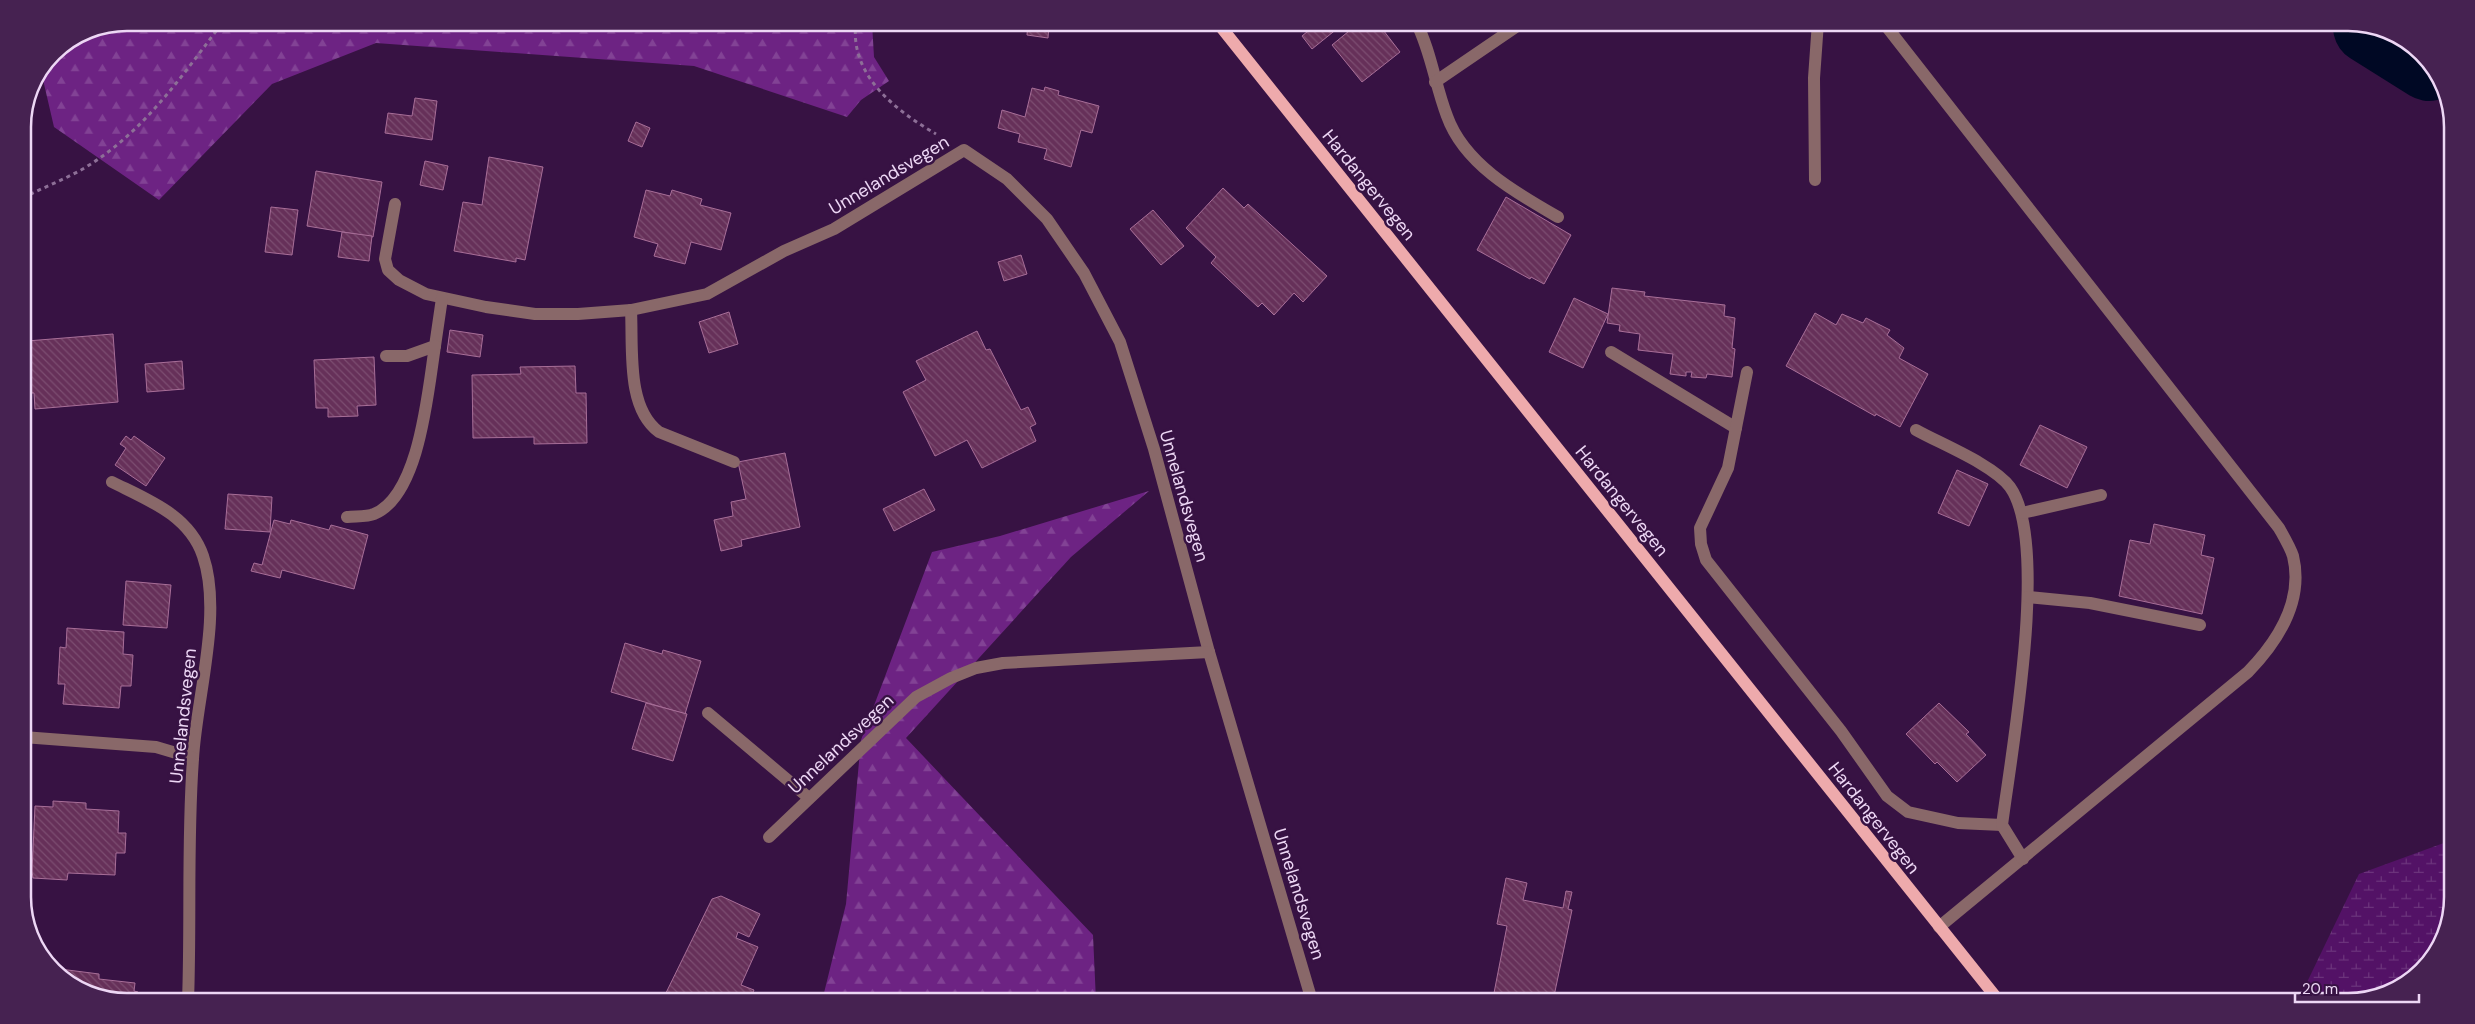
<svg xmlns="http://www.w3.org/2000/svg" width="2475" height="1024" viewBox="0 0 2475 1024" font-family="'DM Sans',sans-serif">
<defs>
<pattern id="forest-firs" width="22" height="20" patternUnits="userSpaceOnUse" patternTransform="scale(1.25)"><rect width="22" height="20" fill="#6d2383"/><path d="M5 1l3.5 6h-7zM16 11l3.5 6h-7z" fill="#824295"/></pattern>
<pattern id="wetland-marsh" width="20" height="14" patternUnits="userSpaceOnUse" patternTransform="scale(1.25)"><rect width="20" height="14" fill="#531266"/><path d="M1 5h8M5 5V1M11 12h8M15 12V8" fill="none" stroke="#6c347c"/></pattern>
<pattern id="building-back-hatch" width="6" height="6" patternUnits="userSpaceOnUse" patternTransform="scale(1.25)"><rect width="6" height="6" fill="#663059"/><path d="M-1 5l2 2M0 0l6 6M5-1l2 2" fill="none" stroke="#7c4d71"/></pattern>
</defs>
<rect width="100%" height="100%" fill="#371243"/>
<g fill="url(#forest-firs)">
<polygon points="872,23 874,57 889,81 861,100 847,117 694,66 376,43 272,84 159,200 54,127 41,71 53,53 88,30 127,23"/>
<polygon points="1149,491 1071,557 906,738 1093,935 1096,1001 822,1001 846,904 861,740 932,552 1000,536"/>
</g>
<polygon fill="url(#wetland-marsh)" points="2452,840 2452,897 2445,936 2406,984 2348,1001 2298,1001 2359,874"/>
<g fill="none" stroke-linecap="round" stroke-linejoin="round">
<polyline stroke="#000824" stroke-width="74" points="2370,27 2429,64"/>
</g>
<g fill="url(#building-back-hatch)" stroke="#a86e98">
<polygon points="1028,22 1049,25 1048,38 1027,35"/>
<polygon points="1033,22 1070,22 1069,27"/>
<polygon points="1319,22 1333,22 1338,28 1312,49 1302,36"/>
<polygon points="1360,22 1377,22 1400,52 1362,82 1332,45"/>
<polygon points="1045,87 1059,91 1058,95 1099,106 1092,133 1081,130 1071,167 1044,159 1047,149 1018,142 1020,134 998,128 1002,110 1025,117 1032,88 1044,91"/>
<polygon points="415,98 437,101 432,140 385,133 388,113 412,116"/>
<polygon points="636,122 650,128 642,147 628,141"/>
<polygon points="489,157 543,167 525,260 516,258 516,262 454,251 463,202 482,205"/>
<polygon points="425,161 448,166 443,190 420,185"/>
<polygon points="316,171 382,182 373,237 307,226"/>
<polygon points="1223,188 1244,208 1248,204 1327,276 1303,302 1294,293 1274,315 1262,303 1258,307 1211,263 1216,257 1186,228"/>
<polygon points="646,190 670,196 672,190 702,199 700,205 731,213 721,250 691,242 685,264 654,256 658,244 634,237"/>
<polygon points="1506,197 1571,235 1544,284 1531,277 1530,279 1477,250"/>
<polygon points="271,207 298,210 292,255 265,252"/>
<polygon points="1153,210 1184,246 1161,265 1130,229"/>
<polygon points="342,232 372,236 369,261 338,257"/>
<polygon points="1021,255 1027,274 1004,281 998,262"/>
<polygon points="1612,288 1645,292 1644,296 1725,305 1724,316 1735,318 1732,348 1735,349 1732,377 1707,374 1706,378 1691,377 1692,372 1686,372 1686,376 1670,374 1673,354 1638,350 1640,334 1619,331 1620,325 1607,323"/>
<polygon points="1574,298 1608,314 1583,368 1549,352"/>
<polygon points="729,312 738,344 709,353 699,322"/>
<polygon points="1815,313 1836,325 1842,314 1863,323 1866,318 1890,330 1887,335 1904,348 1899,358 1928,374 1900,427 1876,414 1875,416 1786,366"/>
<polygon points="450,330 483,335 480,357 447,352"/>
<polygon points="977,331 986,350 990,349 1021,410 1028,407 1036,424 1030,427 1036,441 982,468 967,440 935,456 903,392 926,380 916,361"/>
<polygon points="113,334 118,402 35,409 34,393 31,393 27,341"/>
<polygon points="374,357 376,405 357,406 358,416 328,417 328,408 316,408 314,360"/>
<polygon points="182,361 184,389 147,392 145,364"/>
<polygon points="575,366 576,393 586,393 587,443 534,444 534,437 473,438 472,375 521,374 520,367"/>
<polygon points="2040,425 2087,447 2067,488 2020,465"/>
<polygon points="126,436 131,440 134,436 165,458 146,486 115,465 126,448 120,444"/>
<polygon points="785,453 800,527 741,540 742,546 721,551 714,520 733,516 731,502 746,499 738,462"/>
<polygon points="1957,470 1988,484 1969,526 1938,513"/>
<polygon points="924,489 935,510 894,531 883,509"/>
<polygon points="228,494 272,497 270,532 225,529"/>
<polygon points="274,520 290,524 291,520 329,530 331,525 368,535 354,589 282,570 280,578 251,571 254,563 262,565"/>
<polygon points="2154,524 2205,535 2201,555 2214,558 2202,614 2119,596 2130,540 2150,544"/>
<polygon points="126,581 171,585 167,628 123,625"/>
<polygon points="67,628 124,632 123,654 133,655 131,686 121,686 119,708 63,704 65,684 58,684 60,647 66,648"/>
<polygon points="625,643 662,654 663,650 701,661 685,714 611,692"/>
<polygon points="646,703 687,714 673,761 632,749"/>
<polygon points="1939,703 1969,732 1966,734 1986,755 1957,782 1937,762 1935,764 1906,734"/>
<polygon points="53,801 86,803 86,809 119,811 118,833 126,833 125,853 116,853 115,875 68,873 67,880 33,878 32,871 35,806 53,807"/>
<polygon points="1506,878 1527,883 1523,900 1563,908 1566,891 1572,892 1568,909 1572,910 1553,1001 1535,1001 1494,993 1507,926 1497,924"/>
<polygon points="721,896 760,914 749,937 738,932 736,938 758,947 741,985 754,990 749,1001 662,1001 712,899"/>
<polygon points="60,969 99,974 99,979 135,983 134,991 138,992 137,1001 88,994 60,972"/>
</g>
<g fill="none" stroke-linecap="round" stroke-linejoin="round">
<g stroke="#8d6f97" stroke-width="3" stroke-dasharray="4 4" stroke-linecap="butt">
<path d="M856,22C849,75 895,110 936,134"/>
<path d="M23,198C42,188 63,180 81,170C142,135 181,77 223,22"/>
</g>
<g stroke="#896869" stroke-width="12">
<path d="M1416,22C1431,51 1435,85 1447,116C1464,164 1516,193 1558,217"/>
<path d="M1883,22L2279,528C2284,537 2290,547 2293,556C2304,601 2278,641 2248,672L1939,927"/>
<polyline points="1435,82 1523,22"/>
<polyline points="1815,180 1814,78 1818,22"/>
<polyline points="395,204 385,259 388,270 399,280 426,294 486,307 535,314 578,314 631,310 707,294 784,251 834,229 964,150 1007,179 1047,219 1084,273 1120,342 1154,449 1209,652 1312,1001"/>
<path d="M631,310C633,348 626,408 659,432L734,462"/>
<polyline points="1611,352 1736,428"/>
<polyline points="386,356 407,356 435,346 442,298"/>
<polyline points="1747,372 1728,468 1700,528 1701,544 1706,560 1841,731 1887,796 1908,812 1958,823 2002,825"/>
<path d="M1916,430C1941,444 1994,465 2010,487C2050,543 2011,754 2002,825L2023,859"/>
<path d="M112,482C148,500 189,515 203,556C223,614 196,699 193,759C187,839 191,921 188,1001"/>
<polyline points="2022,513 2101,495"/>
<path d="M347,517C355,516 367,517 374,514C420,495 428,390 435,346"/>
<polyline points="2028,597 2090,603 2200,625"/>
<polyline points="708,713 809,798"/>
<polyline points="23,737 156,747 193,758"/>
<polyline points="769,837 916,697 951,678 976,668 1003,663 1209,652"/>
</g>
<polyline stroke="#eeaaac" stroke-width="12" points="1217,22 1999,1001"/>
</g>
<g text-anchor="middle" stroke-width="5" stroke-linejoin="round" paint-order="stroke">
<g font-size="18" fill="#edd7f5" stroke="#371243">
<text transform="translate(889 175) rotate(-31)" y="6">Unnelandsvegen</text>
<text transform="translate(1369 185) rotate(51)" y="6">Hardangervegen</text>
<text transform="translate(1184 496) rotate(74)" y="6">Unnelandsvegen</text>
<text transform="translate(1622 501) rotate(51)" y="6">Hardangervegen</text>
<text transform="translate(183 716) rotate(-84)" y="6">Unnelandsvegen</text>
<text transform="translate(841 744) rotate(-43)" y="6">Unnelandsvegen</text>
<text transform="translate(1874 818) rotate(52)" y="6">Hardangervegen</text>
<text transform="translate(1299 894) rotate(73)" y="6">Unnelandsvegen</text>
</g>
</g>
<path d="M0 0H2475V1024H0ZM127 31H2348A96 96 0 0 1 2444 127V897A96 96 0 0 1 2348 993H127A96 96 0 0 1 31 897V127A96 96 0 0 1 127 31Z" fill="#462251" fill-rule="evenodd"/>
<path fill="none" stroke="#edd7f5" stroke-width="2.5" d="M127 31H2348A96 96 0 0 1 2444 127V897A96 96 0 0 1 2348 993H127A96 96 0 0 1 31 897V127A96 96 0 0 1 127 31Z"/>
<path d="M2295 994v8h124v-8" fill="none" stroke="#edd7f5" stroke-width="2.5"/>
<text x="2302" y="994" font-size="15" fill="#edd7f5" stroke="#371243" stroke-width="4" paint-order="stroke">20 m</text>
</svg>
